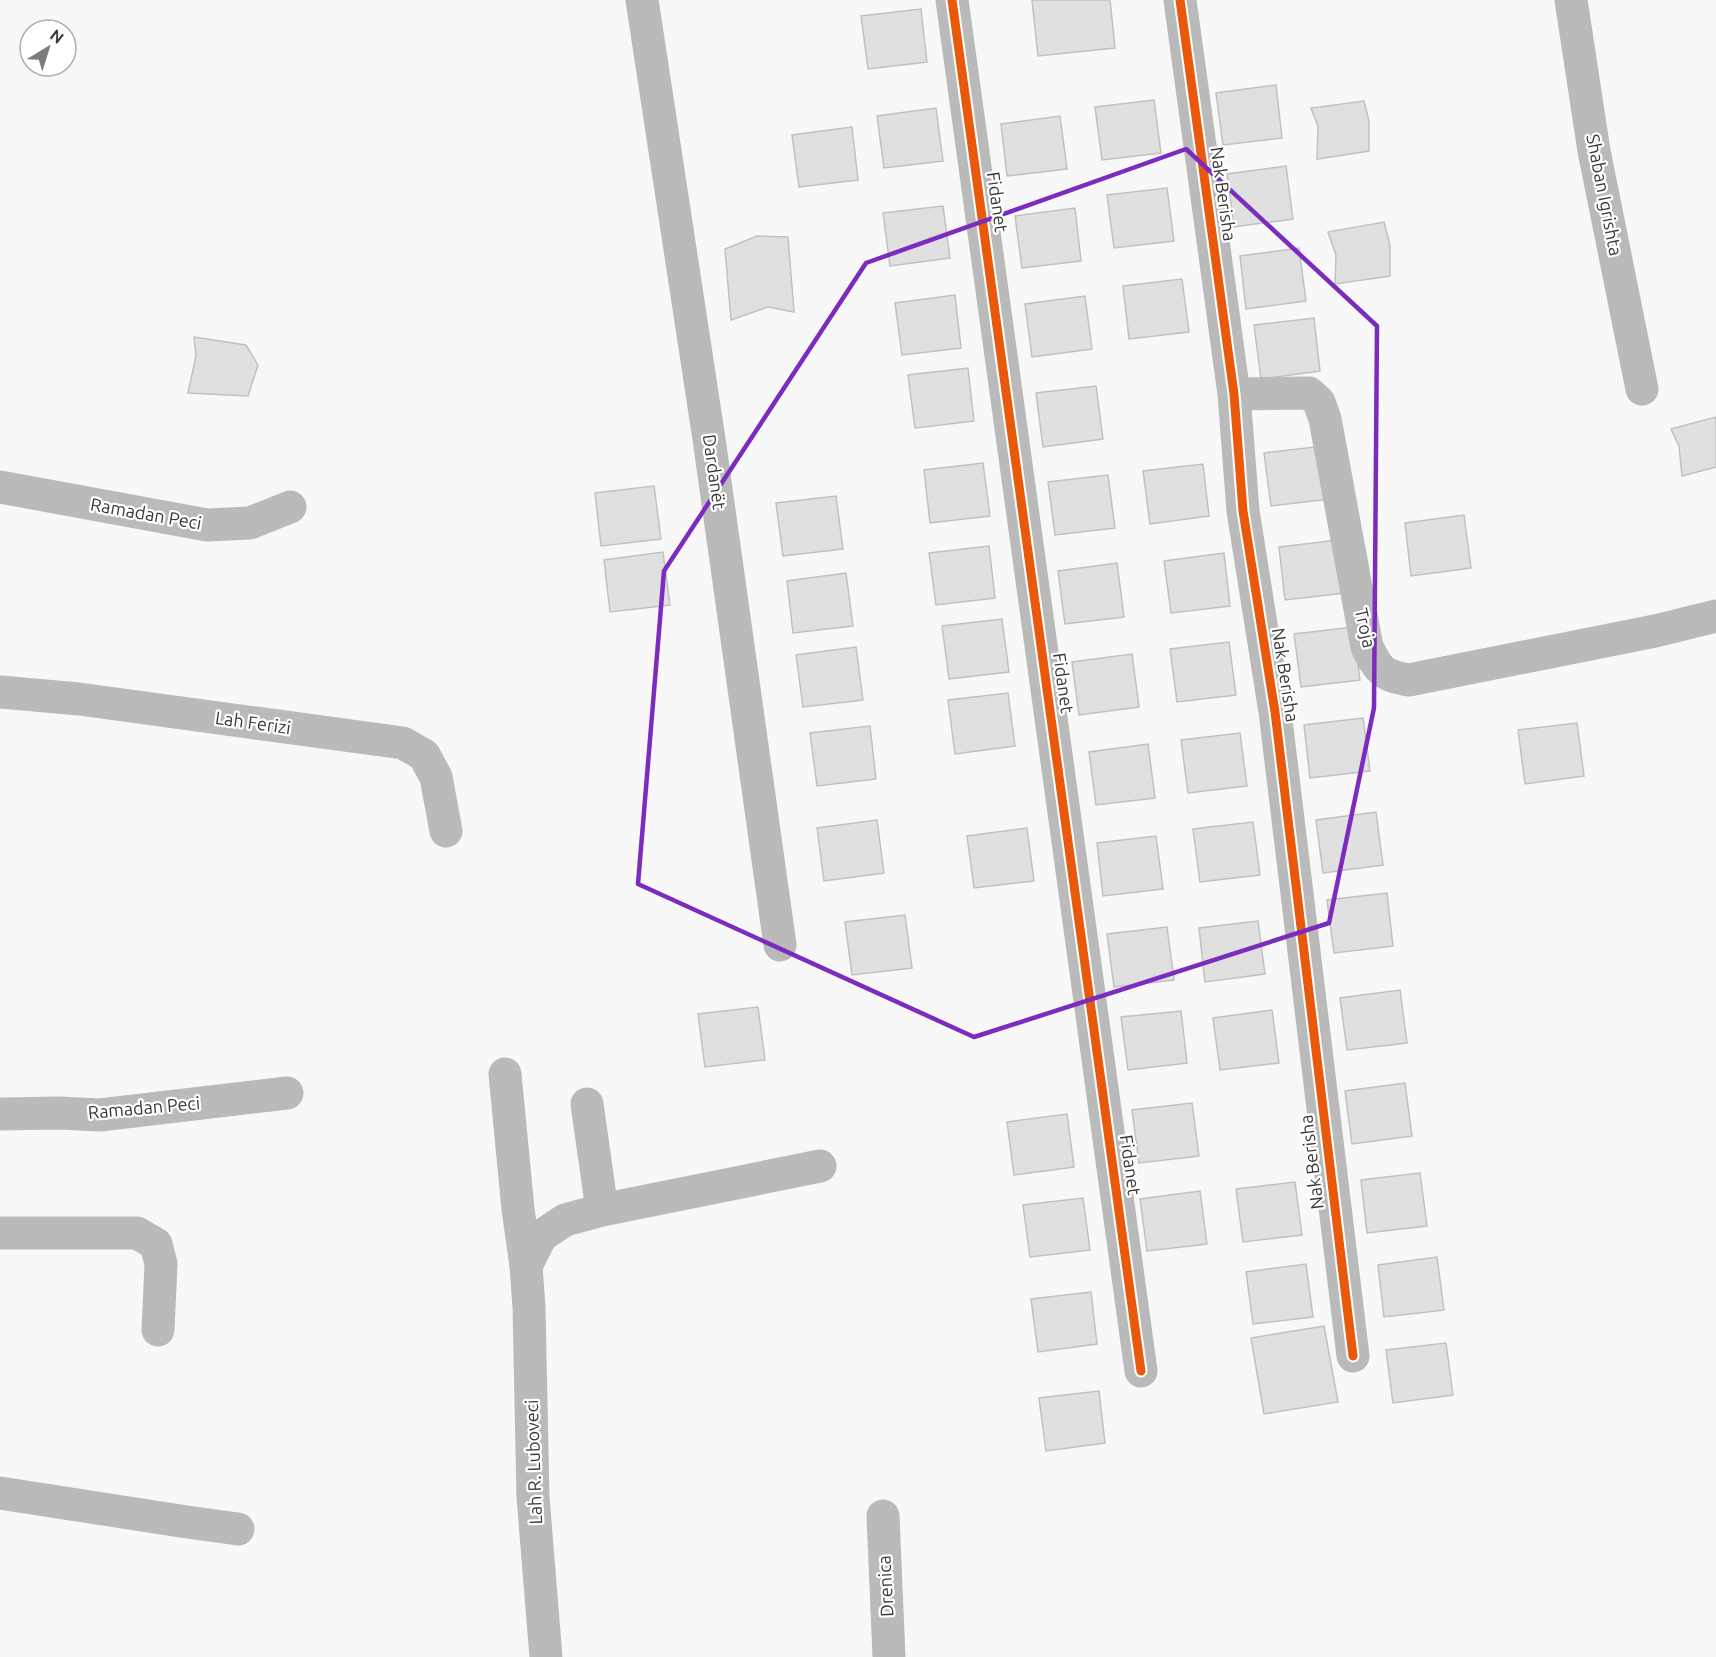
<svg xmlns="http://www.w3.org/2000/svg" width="1716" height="1657" viewBox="0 0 1716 1657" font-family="Ubuntu,sans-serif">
<rect width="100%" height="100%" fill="#f8f8f8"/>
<g fill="#e0e0e0" stroke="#c2c1c2" stroke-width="1.5">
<polygon points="1032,0 1110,0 1115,48 1038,56"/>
<polygon points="921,9 927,62 868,69 861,16"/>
<polygon points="1276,85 1282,138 1223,145 1216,93"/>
<polygon points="1154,100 1161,153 1102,160 1095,107"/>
<polygon points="1364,101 1369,121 1369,151 1317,159 1318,126 1311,108"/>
<polygon points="936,108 943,161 884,168 877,116"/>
<polygon points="1060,116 1067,169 1007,176 1001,124"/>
<polygon points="852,127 858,180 799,187 792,135"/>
<polygon points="1286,166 1293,219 1234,227 1227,174"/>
<polygon points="1167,188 1174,241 1114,248 1107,195"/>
<polygon points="943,206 950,258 890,266 883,213"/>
<polygon points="1075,208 1081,261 1022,268 1015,216"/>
<polygon points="1384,222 1390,245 1390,276 1335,284 1336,255 1328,232"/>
<polygon points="757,236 788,237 794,312 768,307 731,320 725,249"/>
<polygon points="1299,248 1306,301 1246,309 1240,256"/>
<polygon points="1182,279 1189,332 1129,339 1123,286"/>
<polygon points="955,295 961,348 902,355 895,303"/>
<polygon points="1085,296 1092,349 1032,357 1025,304"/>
<polygon points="1314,318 1320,371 1261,379 1254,325"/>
<polygon points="194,337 246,345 258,365 248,396 188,393 196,356"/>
<polygon points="968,368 974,421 915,428 908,375"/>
<polygon points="1096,386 1103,439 1043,447 1036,393"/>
<polygon points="1716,417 1716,467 1682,476 1679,446 1671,429"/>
<polygon points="1323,446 1330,499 1271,506 1264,453"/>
<polygon points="983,463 990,516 930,523 924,470"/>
<polygon points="1203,464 1209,516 1150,524 1143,471"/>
<polygon points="1108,475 1115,528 1055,535 1048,482"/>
<polygon points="654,486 661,539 601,546 595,493"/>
<polygon points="836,496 843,549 783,556 776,503"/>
<polygon points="1464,515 1471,568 1411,576 1405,523"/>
<polygon points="1338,540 1345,593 1285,600 1279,547"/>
<polygon points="989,546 995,598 936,605 929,553"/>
<polygon points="663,552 670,605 610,612 604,560"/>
<polygon points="1224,553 1230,606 1171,613 1164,561"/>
<polygon points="1117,563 1124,617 1065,624 1058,571"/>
<polygon points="846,573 853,626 793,633 787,581"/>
<polygon points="1002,619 1009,672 949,679 942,626"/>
<polygon points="1353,627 1360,680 1301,687 1294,634"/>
<polygon points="1229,642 1236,695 1177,702 1170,649"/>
<polygon points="856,647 863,700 803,707 796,655"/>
<polygon points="1132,654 1139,707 1079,715 1072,662"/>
<polygon points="1008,693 1015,746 955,754 948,700"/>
<polygon points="1363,718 1370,771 1310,778 1304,725"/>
<polygon points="1577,723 1584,776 1525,784 1518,730"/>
<polygon points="870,726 876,779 817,786 810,733"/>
<polygon points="1240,733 1247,786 1188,793 1181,740"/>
<polygon points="1148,744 1155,798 1096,805 1089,752"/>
<polygon points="1376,812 1383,865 1323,873 1316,820"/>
<polygon points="877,820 884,873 824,881 817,828"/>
<polygon points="1253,822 1260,875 1200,882 1193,829"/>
<polygon points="1027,828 1034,881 974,888 967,836"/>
<polygon points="1156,836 1163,889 1103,896 1097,843"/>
<polygon points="1387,893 1393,946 1334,953 1327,900"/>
<polygon points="905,915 912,968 852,975 845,922"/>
<polygon points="1258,921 1265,974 1205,982 1199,928"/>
<polygon points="1167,927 1174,980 1114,987 1107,934"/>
<polygon points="1400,990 1407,1043 1347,1050 1340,998"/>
<polygon points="758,1007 765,1060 705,1067 698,1014"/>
<polygon points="1272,1010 1279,1063 1220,1070 1213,1018"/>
<polygon points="1181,1011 1187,1063 1128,1070 1121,1017"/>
<polygon points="1405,1083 1412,1136 1352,1144 1345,1091"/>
<polygon points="1192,1103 1199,1156 1139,1163 1132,1110"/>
<polygon points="1067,1114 1074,1167 1014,1175 1007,1122"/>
<polygon points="1420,1173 1427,1226 1367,1233 1361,1180"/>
<polygon points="1295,1182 1302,1235 1243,1242 1236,1189"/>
<polygon points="1200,1191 1207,1244 1147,1251 1140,1199"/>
<polygon points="1083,1198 1090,1250 1030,1257 1023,1205"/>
<polygon points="1437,1257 1444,1310 1384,1317 1378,1265"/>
<polygon points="1306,1264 1313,1317 1253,1324 1246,1272"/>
<polygon points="1091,1292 1097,1344 1038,1352 1031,1299"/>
<polygon points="1324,1326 1338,1402 1264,1414 1251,1338"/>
<polygon points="1446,1343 1453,1395 1393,1403 1386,1350"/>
<polygon points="1099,1391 1105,1443 1046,1451 1039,1398"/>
</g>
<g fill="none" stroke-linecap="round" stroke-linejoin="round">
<g stroke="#bababa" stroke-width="33">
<polyline points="642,0 709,439 780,945"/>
<polyline points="952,0 1141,1371"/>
<polyline points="1180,0 1234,394 1243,511 1275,712 1353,1356"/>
<polyline points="1571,0 1594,151 1642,389"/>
<path d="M1234,394L1309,393L1319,402L1325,419L1367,647C1379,671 1382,675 1409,680L1655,631L1716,616"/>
<polyline points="0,487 207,525 250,523 290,507"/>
<polyline points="0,692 79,699 403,743 424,755 436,777 446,831"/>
<polyline points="505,1074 518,1209 526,1266"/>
<polyline points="587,1104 602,1210"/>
<polyline points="0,1114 59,1113 100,1115 287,1093"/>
<polyline points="0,1233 137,1233 156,1244 161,1264 158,1330"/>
<polyline points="0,1493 187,1522 238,1529"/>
<polyline points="883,1516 889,1657"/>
<polyline points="546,1657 533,1497 529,1307 526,1266 541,1236 565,1220 602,1210 820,1166"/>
</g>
<defs>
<g id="cycleway">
<polyline points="952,0 1141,1371"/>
<polyline points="1180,0 1234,394 1243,511 1275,712 1353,1356"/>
</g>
</defs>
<use href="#cycleway" stroke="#fff" stroke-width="13"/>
<use href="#cycleway" stroke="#e8590c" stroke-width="9"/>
</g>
<path fill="none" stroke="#7b2cbf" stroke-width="4.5" stroke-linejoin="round" d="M1186,149L1377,326L1374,708L1329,923L974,1037L638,884L664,571L866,263Z"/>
<g text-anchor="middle" stroke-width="4.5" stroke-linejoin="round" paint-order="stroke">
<g font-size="18" fill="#393939" stroke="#fff">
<text transform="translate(1223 194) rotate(82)" y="6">Nak Berisha</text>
<text transform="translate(1604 195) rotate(79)" y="6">Shaban Igrishta</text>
<text transform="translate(997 202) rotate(82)" y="6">Fidanet</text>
<text transform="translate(714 472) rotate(82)" y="6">Dardanët</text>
<text transform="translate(146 514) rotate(10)" y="6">Ramadan Peci</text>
<text transform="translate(1365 628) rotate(77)" y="6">Troja</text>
<text transform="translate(1285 675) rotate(81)" y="6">Nak Berisha</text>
<text transform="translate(1063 683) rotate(82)" y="6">Fidanet</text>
<text transform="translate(253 723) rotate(8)" y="6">Lah Ferizi</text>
<text transform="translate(144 1108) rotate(-5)" y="6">Ramadan Peci</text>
<text transform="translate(1312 1162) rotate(-97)" y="6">Nak Berisha</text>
<text transform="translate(1130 1165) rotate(82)" y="6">Fidanet</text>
<text transform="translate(534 1462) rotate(-92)" y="6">Lah R. Luboveci</text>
<text transform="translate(886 1586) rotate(-93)" y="6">Drenica</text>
</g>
</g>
<g transform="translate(48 48) rotate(38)"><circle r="28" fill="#ffffff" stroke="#b0b0b0" stroke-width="1.5"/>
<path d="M0-4.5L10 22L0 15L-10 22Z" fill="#7c7c7c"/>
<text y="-9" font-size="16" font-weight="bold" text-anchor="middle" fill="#393939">N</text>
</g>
</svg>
